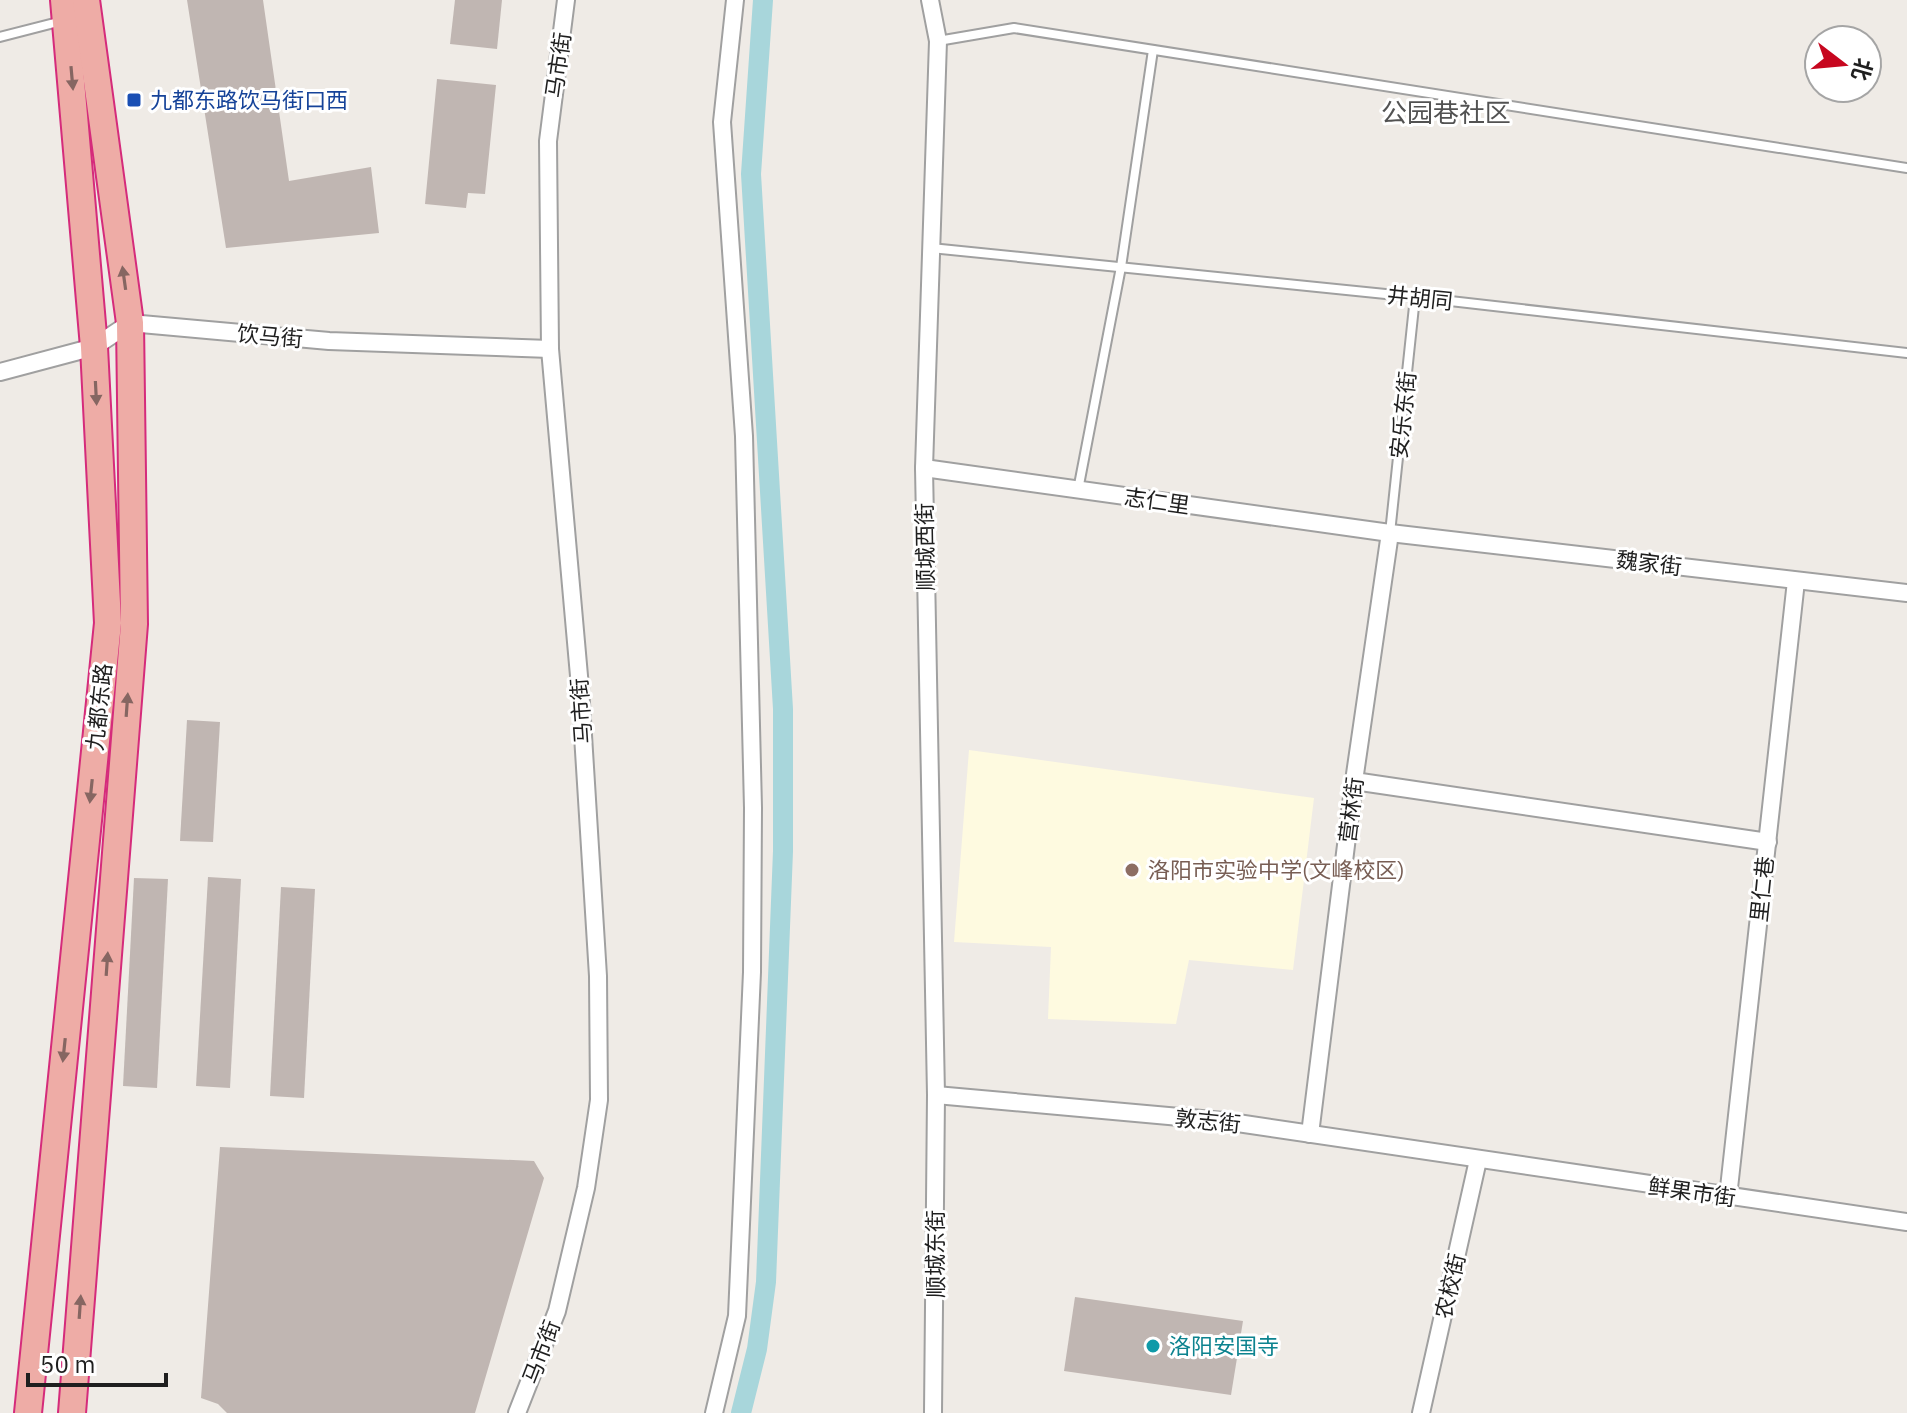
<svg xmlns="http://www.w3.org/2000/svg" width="1907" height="1413" viewBox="0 0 1907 1413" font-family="'IBM Plex Sans','Noto Sans SC',sans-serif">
<rect width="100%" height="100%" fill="#efebe6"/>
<polygon fill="#fefae0" points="969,750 1314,798 1293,970 1189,960 1176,1024 1048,1019 1051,947 954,942"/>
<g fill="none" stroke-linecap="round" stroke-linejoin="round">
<polyline stroke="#a8d6db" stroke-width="20" points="741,1413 757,1349 766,1282 783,851 783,709 751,174 763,0"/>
</g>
<g fill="#c0b6b2">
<polygon points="187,0 263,0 289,181 371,167 379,233 226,248"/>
<polygon points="455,0 502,0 497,49 450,44"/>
<polygon points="437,79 496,85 485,194 468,193 466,208 425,204"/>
<polygon points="187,720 220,722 213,842 180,841"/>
<polygon points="208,877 241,879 230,1088 196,1086"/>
<polygon points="134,878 168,879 157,1088 123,1086"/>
<polygon points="281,887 315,889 304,1098 270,1096"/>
<polygon points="220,1147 534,1161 544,1178 475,1413 227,1413 218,1404 201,1398"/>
<polygon points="1075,1297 1243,1321 1231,1395 1064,1371"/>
</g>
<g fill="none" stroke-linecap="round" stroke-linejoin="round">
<defs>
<g id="service">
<polyline points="0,37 62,21"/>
<polyline points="938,41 1014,28 1907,168"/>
<polyline points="931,248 1415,297 1907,353"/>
<polyline points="1078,490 1121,267 1153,50"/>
<polyline points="1390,533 1415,297"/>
</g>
<g id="minor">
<polyline points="930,0 938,41 924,468 936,1095 933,1413"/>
<polyline points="0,372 94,347 130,323 329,341 550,349"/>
<polyline points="924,468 1390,533 1907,593"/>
<polyline points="1354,781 1768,842"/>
<polyline points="936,1095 1224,1121 1907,1222"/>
<polyline points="1310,1134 1354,781 1390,533"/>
<polyline points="1728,1197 1796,581"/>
<polyline points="517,1413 557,1311 586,1188 599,1100 598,976 580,687 550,349 548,141 566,0"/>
<polyline points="714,1413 737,1316 752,972 753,808 744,436 722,122 735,0"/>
<polyline points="1421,1413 1478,1160"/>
</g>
<g id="trunk">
<polyline points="28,1413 108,623 94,347 64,0"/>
<polyline points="72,1413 134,624 130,323 86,0"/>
</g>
</defs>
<use href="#service" stroke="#a0a0a0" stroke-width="12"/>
<use href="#minor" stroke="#a0a0a0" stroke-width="20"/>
<use href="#trunk" stroke="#d52b7b" stroke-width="30"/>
<use href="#service" stroke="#fff" stroke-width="8"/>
<use href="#minor" stroke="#fff" stroke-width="16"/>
<use href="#trunk" stroke="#eeaca6" stroke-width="26"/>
</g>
<defs><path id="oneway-solid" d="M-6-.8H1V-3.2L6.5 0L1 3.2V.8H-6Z" transform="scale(2)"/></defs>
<g fill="#866662">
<use href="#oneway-solid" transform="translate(72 78) rotate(85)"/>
<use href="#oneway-solid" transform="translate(124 278) rotate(-98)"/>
<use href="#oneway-solid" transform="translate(96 393) rotate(87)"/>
<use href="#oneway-solid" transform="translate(127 705) rotate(-86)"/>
<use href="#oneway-solid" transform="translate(91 791) rotate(96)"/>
<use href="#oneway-solid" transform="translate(107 964) rotate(-86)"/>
<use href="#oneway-solid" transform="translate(64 1050) rotate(96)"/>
<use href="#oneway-solid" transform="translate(80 1307) rotate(-86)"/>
</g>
<rect fill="#1a4fb4" stroke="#fff" stroke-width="3" x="126" y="92" width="16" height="16" rx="4"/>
<circle fill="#8d6e63" stroke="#fff" stroke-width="3" cx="1132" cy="870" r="8"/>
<circle fill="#0f9aa8" stroke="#fff" stroke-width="3" cx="1153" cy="1346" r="8"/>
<g text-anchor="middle" stroke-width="6" stroke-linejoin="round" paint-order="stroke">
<g font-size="22" fill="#1f1f1f" stroke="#fff">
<text transform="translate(558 65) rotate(-82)" y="8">马市街</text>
<text transform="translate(1420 298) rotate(6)" y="8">井胡同</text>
<text transform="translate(270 336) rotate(5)" y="8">饮马街</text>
<text transform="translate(1403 415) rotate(-84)" y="8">安乐东街</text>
<text transform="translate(1157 501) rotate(8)" y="8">志仁里</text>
<text transform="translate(925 547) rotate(-91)" y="8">顺城西街</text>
<text transform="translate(1649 563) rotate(7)" y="8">魏家街</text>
<text transform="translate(99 707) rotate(-84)" y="8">九都东路</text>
<text transform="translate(581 711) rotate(-94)" y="8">马市街</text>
<text transform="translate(1351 810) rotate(-83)" y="8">营林街</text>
<text transform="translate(1762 889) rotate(-84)" y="8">里仁巷</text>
<text transform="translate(1208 1121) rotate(6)" y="8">敦志街</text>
<text transform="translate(1692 1192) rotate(8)" y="8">鲜果市街</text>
<text transform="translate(935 1254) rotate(-90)" y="8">顺城东街</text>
<text transform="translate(1450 1286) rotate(-77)" y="8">农校街</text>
<text transform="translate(541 1352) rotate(-69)" y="8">马市街</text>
</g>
<g font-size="22" fill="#164399" stroke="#fff" text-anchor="start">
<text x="150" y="108">九都东路饮马街口西</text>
</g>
<g font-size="22" fill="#785e54" stroke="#fff" text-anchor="start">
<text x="1148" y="878">洛阳市实验中学(文峰校区)</text>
</g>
<g font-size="22" fill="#0d838f" stroke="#fff" text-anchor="start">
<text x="1169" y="1354">洛阳安国寺</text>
</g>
<g font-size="26" fill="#525252" stroke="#fff">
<text x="1446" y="122">公园巷社区</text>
</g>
</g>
<g transform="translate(1843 64) rotate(106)"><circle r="38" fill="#ffffff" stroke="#a5a5a5" stroke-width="2"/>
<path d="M0-6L14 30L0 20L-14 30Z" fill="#c7071f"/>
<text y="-12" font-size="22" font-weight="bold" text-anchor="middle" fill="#1f1f1f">北</text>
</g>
<path d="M28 1373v12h138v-12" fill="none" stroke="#1f1f1f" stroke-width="4"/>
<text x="40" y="1373" font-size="24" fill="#1f1f1f" stroke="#ffffff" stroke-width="6" paint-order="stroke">50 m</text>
</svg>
